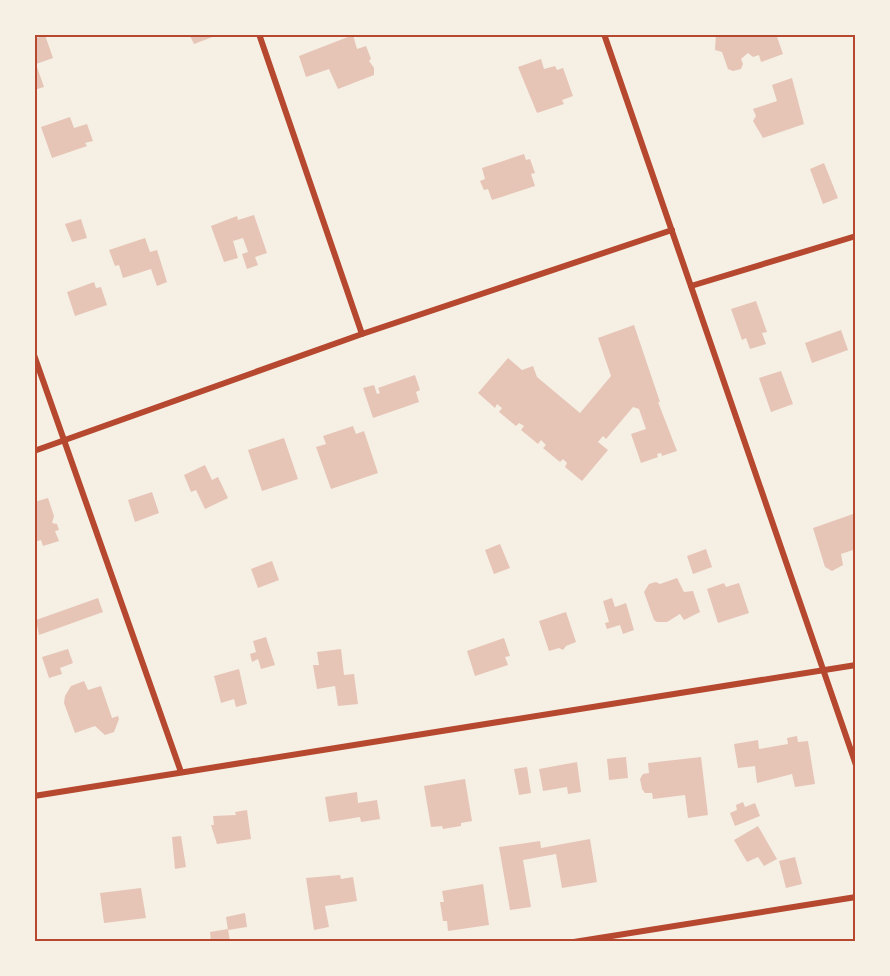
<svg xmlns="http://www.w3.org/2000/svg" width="890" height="976" viewBox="0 0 890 976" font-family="Manrope,sans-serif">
<rect width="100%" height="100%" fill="#f6efe4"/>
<g fill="#e6c5b7">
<polygon points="189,34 218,34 218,35 194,44"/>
<polygon points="716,34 776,34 783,54 761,62 759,55 753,57 748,53 741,59 743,64 741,69 733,71 728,69 722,52 715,50"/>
<polygon points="45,35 53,58 36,64 44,87 34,90 34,39"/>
<polygon points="353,35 357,49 366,46 371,59 369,61 374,68 374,75 338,89 329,69 306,77 299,56"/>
<polygon points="541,59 544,69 555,66 557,70 563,68 573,96 562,100 564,104 537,113 518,67"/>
<polygon points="792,78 804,124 763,138 753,121 756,116 753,109 777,101 772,85"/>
<polygon points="70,117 74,128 87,124 93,141 85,143 87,146 52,158 41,127"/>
<polygon points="524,154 526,160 530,159 535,173 531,174 535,186 492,200 488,189 484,190 480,181 485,179 482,168"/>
<polygon points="824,163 838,198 823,204 810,169"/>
<polygon points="254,215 267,253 255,257 258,265 247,269 242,254 248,252 243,238 233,241 238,258 224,262 211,226 237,216 238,220"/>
<polygon points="81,219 87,238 72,242 65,224"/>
<polygon points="145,238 150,252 157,250 167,282 157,286 151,269 123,278 119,265 115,266 109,250"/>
<polygon points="94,282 96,288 101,287 107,305 75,316 67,292"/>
<polygon points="756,301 767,332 762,333 766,344 750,349 746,338 742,340 731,309"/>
<polygon points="634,325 660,402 658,402 677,451 662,456 661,453 657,454 658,457 641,463 631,434 646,429 639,409 633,407 606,439 603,436 598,442 608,450 582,481 565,467 567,463 563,459 560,462 543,448 546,445 541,440 538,444 521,430 524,426 519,423 516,426 499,412 502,408 497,404 495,408 478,393 508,358 522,370 533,366 537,377 580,413 611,376 598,338"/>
<polygon points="841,330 848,350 812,363 805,343"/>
<polygon points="781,371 793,404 771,412 759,378"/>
<polygon points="415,375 420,390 416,392 419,402 373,418 363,388 374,385 377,394 380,393 378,388"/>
<polygon points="353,426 356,434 364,431 378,473 331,489 316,447 326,444 323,436"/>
<polygon points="284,438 298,479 262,491 248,450"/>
<polygon points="205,465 212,480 218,477 228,498 205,509 196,490 191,492 184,475"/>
<polygon points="152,492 159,513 135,522 128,500"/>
<polygon points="48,498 54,516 52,523 57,524 59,530 55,531 59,541 43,546 41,540 34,542 34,502"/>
<polygon points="856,513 856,549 841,554 843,565 832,571 825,567 813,528"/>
<polygon points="500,544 510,568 494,574 485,550"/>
<polygon points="706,549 712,567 693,574 687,556"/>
<polygon points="272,561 279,580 258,588 251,569"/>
<polygon points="677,578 684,592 693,591 700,612 684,620 680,614 667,622 657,622 654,620 644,592 649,584 656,582 660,584"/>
<polygon points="724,583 726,587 739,583 749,613 718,623 707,589"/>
<polygon points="98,598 103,612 39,635 36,620"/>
<polygon points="612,598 615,607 626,603 634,630 623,634 620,625 607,629 605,623 609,622 603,601"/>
<polygon points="566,612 576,642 566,646 563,650 559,648 549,651 539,621"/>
<polygon points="266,637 275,665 261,669 258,659 252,662 250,654 256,652 253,641"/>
<polygon points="504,638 510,656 505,657 508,665 475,676 467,651"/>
<polygon points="68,649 73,663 60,668 62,674 49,678 42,657"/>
<polygon points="341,649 344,675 354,674 358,704 338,706 335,686 317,689 313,665 319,665 317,652"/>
<polygon points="239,669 247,704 236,707 234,699 221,703 214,676"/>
<polygon points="84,681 88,690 101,686 112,718 118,716 119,719 114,732 105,735 95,726 75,733 64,703 65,696 71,686"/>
<polygon points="797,736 798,742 808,741 815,784 795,787 792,774 757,783 755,766 738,768 734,744 758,740 759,749 788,744 787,738"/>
<polygon points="626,757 628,778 609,780 607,759"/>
<polygon points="701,757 708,815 688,818 685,795 653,799 652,793 645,793 642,789 640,779 643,774 649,773 648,763"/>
<polygon points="577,762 581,792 568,794 567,787 543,791 539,769"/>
<polygon points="527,767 531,793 519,795 514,769"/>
<polygon points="465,779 472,821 461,823 461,826 443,829 442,826 431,827 424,786"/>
<polygon points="357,792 358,803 377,800 380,819 361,822 360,817 329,822 325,797"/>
<polygon points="743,802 745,807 755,803 760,816 735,826 730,813 737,810 736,805"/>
<polygon points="247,810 251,839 217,844 211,825 214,825 213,816 236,815 235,812"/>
<polygon points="758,826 777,859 764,866 758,857 747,862 734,840"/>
<polygon points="181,836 186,867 175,869 172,837"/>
<polygon points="590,839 597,882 562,888 556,854 523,860 531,907 510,910 499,847 540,841 541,848"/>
<polygon points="795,857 802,884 786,888 779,861"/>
<polygon points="340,875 341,879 353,877 357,901 325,906 329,927 314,930 306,878"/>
<polygon points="483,884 489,925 448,931 447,921 443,921 440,902 444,902 442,891"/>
<polygon points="141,888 146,918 104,923 100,893"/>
<polygon points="245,913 247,927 228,930 226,917"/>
<polygon points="228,929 230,942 211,942 210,932"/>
</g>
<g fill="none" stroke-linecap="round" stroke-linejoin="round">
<g stroke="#b5482f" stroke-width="6">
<polyline points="259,34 362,334"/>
<polyline points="604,34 856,765"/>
<polyline points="691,286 856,236"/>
<polyline points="34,355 181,772"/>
<polyline points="34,451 362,334 672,230"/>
<polyline points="34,796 856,665"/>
<polyline points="574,942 856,897"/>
</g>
</g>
<rect width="890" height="976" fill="none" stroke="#f6efe4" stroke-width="72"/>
<rect x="36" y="36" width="818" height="904" fill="none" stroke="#b5482f" stroke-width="2"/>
</svg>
